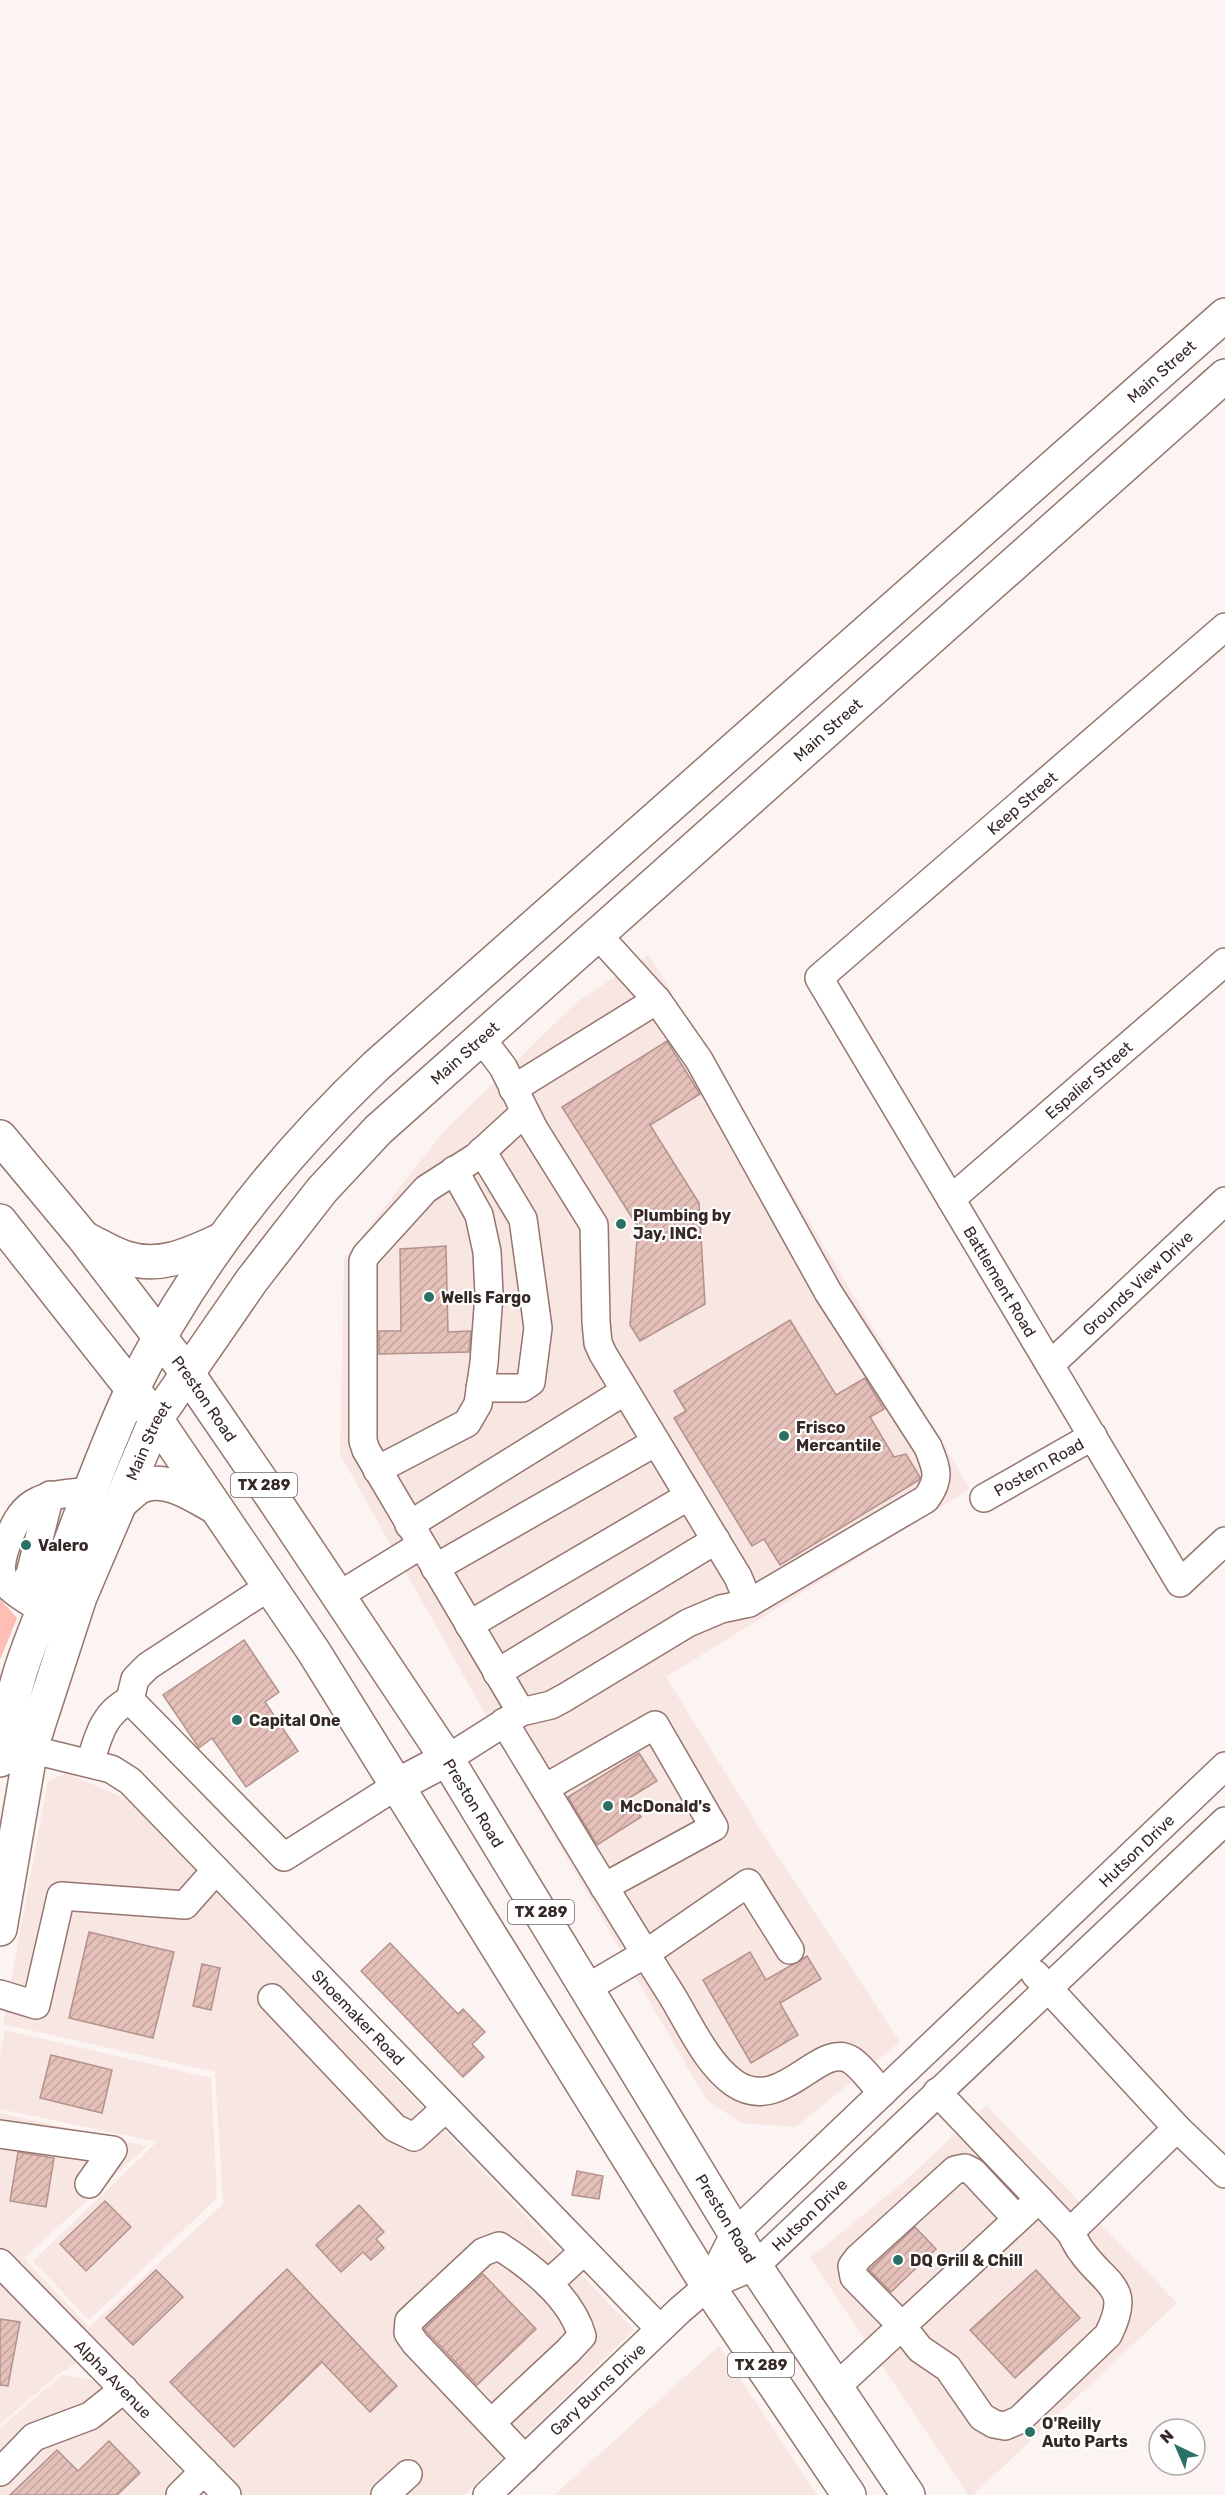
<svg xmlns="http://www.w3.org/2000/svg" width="1225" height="2495" viewBox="0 0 1225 2495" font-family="Rubik,sans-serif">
<defs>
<pattern id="building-hatch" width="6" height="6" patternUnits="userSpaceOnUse" patternTransform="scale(1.5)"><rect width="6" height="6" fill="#e4c0b9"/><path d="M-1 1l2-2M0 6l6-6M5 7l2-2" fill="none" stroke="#c4a59f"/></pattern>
</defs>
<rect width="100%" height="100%" fill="#fcf4f3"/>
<g fill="#f8e6e2">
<polygon points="649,955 970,1489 666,1677 764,1835 900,2042 796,2127 742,2123 707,2101 514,1766 340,1454 344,1259 444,1131 578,1001"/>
<polygon points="67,1773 131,1801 634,2330 464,2495 243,2495 100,2349 60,2373 0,2424 0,2113 147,2146 24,2258 89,2327 223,2204 215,2072 3,2024 48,1781"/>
<polygon points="5,2030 211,2078 217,2198 89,2320 33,2261 157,2142 0,2109 0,2054"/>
<polygon points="986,2105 1177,2303 973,2495 968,2495 810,2258 906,2180"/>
<polygon points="719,2346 817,2495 554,2495"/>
<polygon points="62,2375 92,2380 204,2495 0,2495 0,2428"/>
</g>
<polygon fill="#ffbeb3" points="0,1599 17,1618 0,1660"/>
<g fill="url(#building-hatch)" stroke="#b4928c" stroke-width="1.5">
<polygon points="667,1041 700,1094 650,1125 699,1203 705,1304 640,1341 630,1325 638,1227 562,1107"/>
<polygon points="446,1246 448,1332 471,1331 469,1352 379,1354 379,1331 401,1331 400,1249"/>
<polygon points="790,1320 836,1395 865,1378 884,1409 870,1417 894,1457 906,1454 920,1477 919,1480 780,1565 764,1539 752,1546 674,1418 686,1411 674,1391"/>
<polygon points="244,1640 279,1692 265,1702 298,1751 246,1787 212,1738 199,1748 163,1695"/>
<polygon points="639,1753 657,1781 629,1798 641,1817 597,1845 568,1797"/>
<polygon points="89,1932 174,1952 153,2038 69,2018"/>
<polygon points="390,1943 458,2014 463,2009 485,2032 472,2044 484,2057 463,2077 361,1971"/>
<polygon points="750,1952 766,1980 807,1956 821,1979 780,2003 798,2035 751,2063 703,1980"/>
<polygon points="202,1964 220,1968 211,2010 193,2006"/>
<polygon points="51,2055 112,2070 102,2113 40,2098"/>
<polygon points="18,2152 54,2158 46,2207 10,2201"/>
<polygon points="577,2171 603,2176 599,2199 572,2195"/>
<polygon points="105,2201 131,2227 86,2271 60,2244"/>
<polygon points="359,2205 384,2232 376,2239 384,2248 371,2260 363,2252 341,2272 316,2245"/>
<polygon points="915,2227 936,2249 891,2292 869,2270"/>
<polygon points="287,2269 397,2386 370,2412 322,2362 234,2447 170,2382"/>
<polygon points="156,2270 183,2297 133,2345 106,2318"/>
<polygon points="1036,2270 1080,2318 1015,2378 970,2330"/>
<polygon points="483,2274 536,2329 477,2385 424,2329"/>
<polygon points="0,2319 20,2322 8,2386 0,2385"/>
<polygon points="109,2441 140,2473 117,2495 10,2495 57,2450 78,2471"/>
</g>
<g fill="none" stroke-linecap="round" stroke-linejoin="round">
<defs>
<g id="minor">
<path id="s1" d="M1225,627L819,978L1180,1583L1225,1541"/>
<path d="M598,935L657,1000L699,1060L828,1292L928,1447C937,1470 941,1478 926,1499L749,1603"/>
<polyline points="513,1089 657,1000"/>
<path id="s2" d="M951,1199L1225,962"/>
<path id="s3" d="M1050,1365L1225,1201"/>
<polyline points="480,1388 522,1388 531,1382 538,1328 523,1219 482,1151"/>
<polyline points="377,1470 467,1423 478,1404 484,1363 489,1294 487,1252 479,1215 454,1170"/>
<path id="s4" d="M984,1498L1093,1436"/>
<polyline points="409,1525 625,1391"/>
<polyline points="435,1568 656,1442"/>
<polyline points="18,1594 30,1574 50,1495"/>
<polyline points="338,1596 421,1545"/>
<path d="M44,1611C32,1603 16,1595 6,1584C0,1575 1,1562 4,1552C21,1498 37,1496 90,1491"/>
<polyline points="469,1625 689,1496"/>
<polyline points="497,1673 716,1540"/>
<polyline points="130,1700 135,1679 148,1666 270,1586"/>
<polyline points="521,1712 366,1450 363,1441 363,1261 366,1255 426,1189 476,1157 525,1112"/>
<path d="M504,1722C560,1813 614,1905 671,1994C689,2023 706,2063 734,2083C782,2116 819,2040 851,2060C862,2067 873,2083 882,2093"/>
<path id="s5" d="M13,1745L111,1769L130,1781L659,2328"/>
<polyline points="447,1759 521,1712 551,1705 564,1698 688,1623 721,1609 749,1603 738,1577 603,1354 598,1343 596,1322 594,1225 534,1129 503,1067 481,1038"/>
<path d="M90,1763C98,1737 103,1713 130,1700L284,1857L396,1786"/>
<polyline points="545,1788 655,1725 714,1827 604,1887"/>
<polyline points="1035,1974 1177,2128 1225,2174"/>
<polyline points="587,1988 645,1954 748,1883 790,1950"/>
<polyline points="0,1994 36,2005 61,1896 185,1905 216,1870"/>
<polyline points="272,1998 395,2128 414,2137 446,2108"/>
<polyline points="937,2092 1039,2199"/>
<polyline points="0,2134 113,2150 89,2184"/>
<path d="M1017,2219L973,2172L965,2168L955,2170L858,2258L852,2266L854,2277L902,2326L920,2349L948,2368L982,2417L994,2424L1005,2426L1019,2420L1108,2335C1133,2286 1106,2286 1082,2252C1077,2246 1074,2238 1070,2232"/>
<path id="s6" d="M0,2263L227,2495"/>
<polyline points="548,2284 584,2251"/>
<path id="s7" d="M708,2286L735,2233L1225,1766"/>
<polyline points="835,2388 1039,2199 1070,2232 1177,2128"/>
<path d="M491,2423L568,2351L582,2336C571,2297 532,2267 499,2246L483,2252L409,2321L408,2333L415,2343L525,2459"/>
<polyline points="0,2472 34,2437 90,2416 124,2389"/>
<polyline points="180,2495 204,2471"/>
<polyline points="385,2495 408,2474"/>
<path id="s8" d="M487,2495L680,2310L708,2286L755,2266L1225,1821"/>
</g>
<g id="major">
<path id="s9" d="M0,1137L84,1238L188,1374L273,1498L447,1759L755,2266L908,2495"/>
<polyline points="0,1221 156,1419 314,1652 708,2286 849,2495"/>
<path d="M88,1240C100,1246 113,1254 126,1258C161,1269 190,1254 221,1240"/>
<path d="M120,1503C126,1498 133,1491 139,1487C164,1475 192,1494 213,1506"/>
<path id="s10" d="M0,1760C5,1732 11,1704 19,1676C31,1635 51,1594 66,1554C87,1499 107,1443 132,1390C192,1267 278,1159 376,1066L1225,315"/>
<polyline points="396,1786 447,1759"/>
<path id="s11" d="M0,1929L31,1748L80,1597L156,1419L252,1280L322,1190L378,1130L1225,376"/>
</g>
</defs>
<use href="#minor" stroke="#95756e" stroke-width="30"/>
<use href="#major" stroke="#95756e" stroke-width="36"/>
<use href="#minor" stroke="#fff" stroke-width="27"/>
<use href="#major" stroke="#fff" stroke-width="33"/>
</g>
<g fill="#2b7065" stroke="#fff" stroke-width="2">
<circle cx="621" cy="1224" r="6"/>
<circle cx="429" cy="1297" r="6"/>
<circle cx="784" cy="1436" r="6"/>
<circle cx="26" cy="1545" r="6"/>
<circle cx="237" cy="1720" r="6"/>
<circle cx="608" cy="1806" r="6"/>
<circle cx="898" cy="2260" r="6"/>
<circle cx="1030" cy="2432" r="6"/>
</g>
<g text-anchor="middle" stroke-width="4.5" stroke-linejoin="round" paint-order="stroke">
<g fill="#fff" stroke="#726866" stroke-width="1.5">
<rect x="231" y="1473" width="66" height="24" rx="4.5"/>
<rect x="508" y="1900" width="66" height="24" rx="4.5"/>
<rect x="728" y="2353" width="66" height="24" rx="4.5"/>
</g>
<g font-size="15" font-weight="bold" fill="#352825">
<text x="264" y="1490">TX 289</text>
<text x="541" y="1917">TX 289</text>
<text x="761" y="2370">TX 289</text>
</g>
<g font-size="16" fill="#352825" stroke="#fff">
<text dy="6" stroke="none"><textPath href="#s10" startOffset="1850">Main Street</textPath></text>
<text dy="6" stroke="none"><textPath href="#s11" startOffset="1503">Main Street</textPath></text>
<text transform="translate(1022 803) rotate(-41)" y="6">Keep Street</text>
<text dy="6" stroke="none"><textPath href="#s11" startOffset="1017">Main Street</textPath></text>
<text dy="6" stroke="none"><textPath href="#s2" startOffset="182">Espalier Street</textPath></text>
<text dy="6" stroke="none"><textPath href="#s1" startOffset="890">Battlement Road</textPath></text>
<text dy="6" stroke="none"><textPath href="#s3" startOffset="120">Grounds View Drive</textPath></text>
<text dy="6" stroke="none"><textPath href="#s9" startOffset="332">Preston Road</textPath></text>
<text dy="6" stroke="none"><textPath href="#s11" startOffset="513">Main Street</textPath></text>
<text dy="6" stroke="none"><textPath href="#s4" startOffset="63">Postern Road</textPath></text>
<text dy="6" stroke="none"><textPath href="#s9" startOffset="818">Preston Road</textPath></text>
<text dy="6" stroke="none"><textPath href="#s7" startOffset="614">Hutson Drive</textPath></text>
<text dy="6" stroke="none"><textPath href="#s5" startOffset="452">Shoemaker Road</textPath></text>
<text dy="6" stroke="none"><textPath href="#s8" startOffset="430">Hutson Drive</textPath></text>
<text dy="6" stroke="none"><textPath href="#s9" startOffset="1304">Preston Road</textPath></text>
<text dy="6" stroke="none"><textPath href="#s6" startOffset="162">Alpha Avenue</textPath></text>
<text dy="6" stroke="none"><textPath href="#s8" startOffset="153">Gary Burns Drive</textPath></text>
</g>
<g font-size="16" font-weight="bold" fill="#352825" stroke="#fff" text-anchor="start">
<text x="633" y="1221">Plumbing by<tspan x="633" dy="18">Jay, INC.</tspan></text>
<text x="441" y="1303">Wells Fargo</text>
<text x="796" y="1433">Frisco<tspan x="796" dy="18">Mercantile</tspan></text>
<text x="38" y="1551">Valero</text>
<text x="249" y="1726">Capital One</text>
<text x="620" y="1812">McDonald's</text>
<text x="910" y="2266">DQ Grill &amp; Chill</text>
<text x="1042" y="2429">O'Reilly<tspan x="1042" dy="18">Auto Parts</tspan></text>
</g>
</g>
<g transform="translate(1177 2447) rotate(316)"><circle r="28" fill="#ffffff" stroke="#aea9a8" stroke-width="1.5"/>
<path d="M0-4.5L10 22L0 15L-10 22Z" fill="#2b7065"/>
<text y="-9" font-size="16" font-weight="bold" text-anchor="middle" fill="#352825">N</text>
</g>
</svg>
